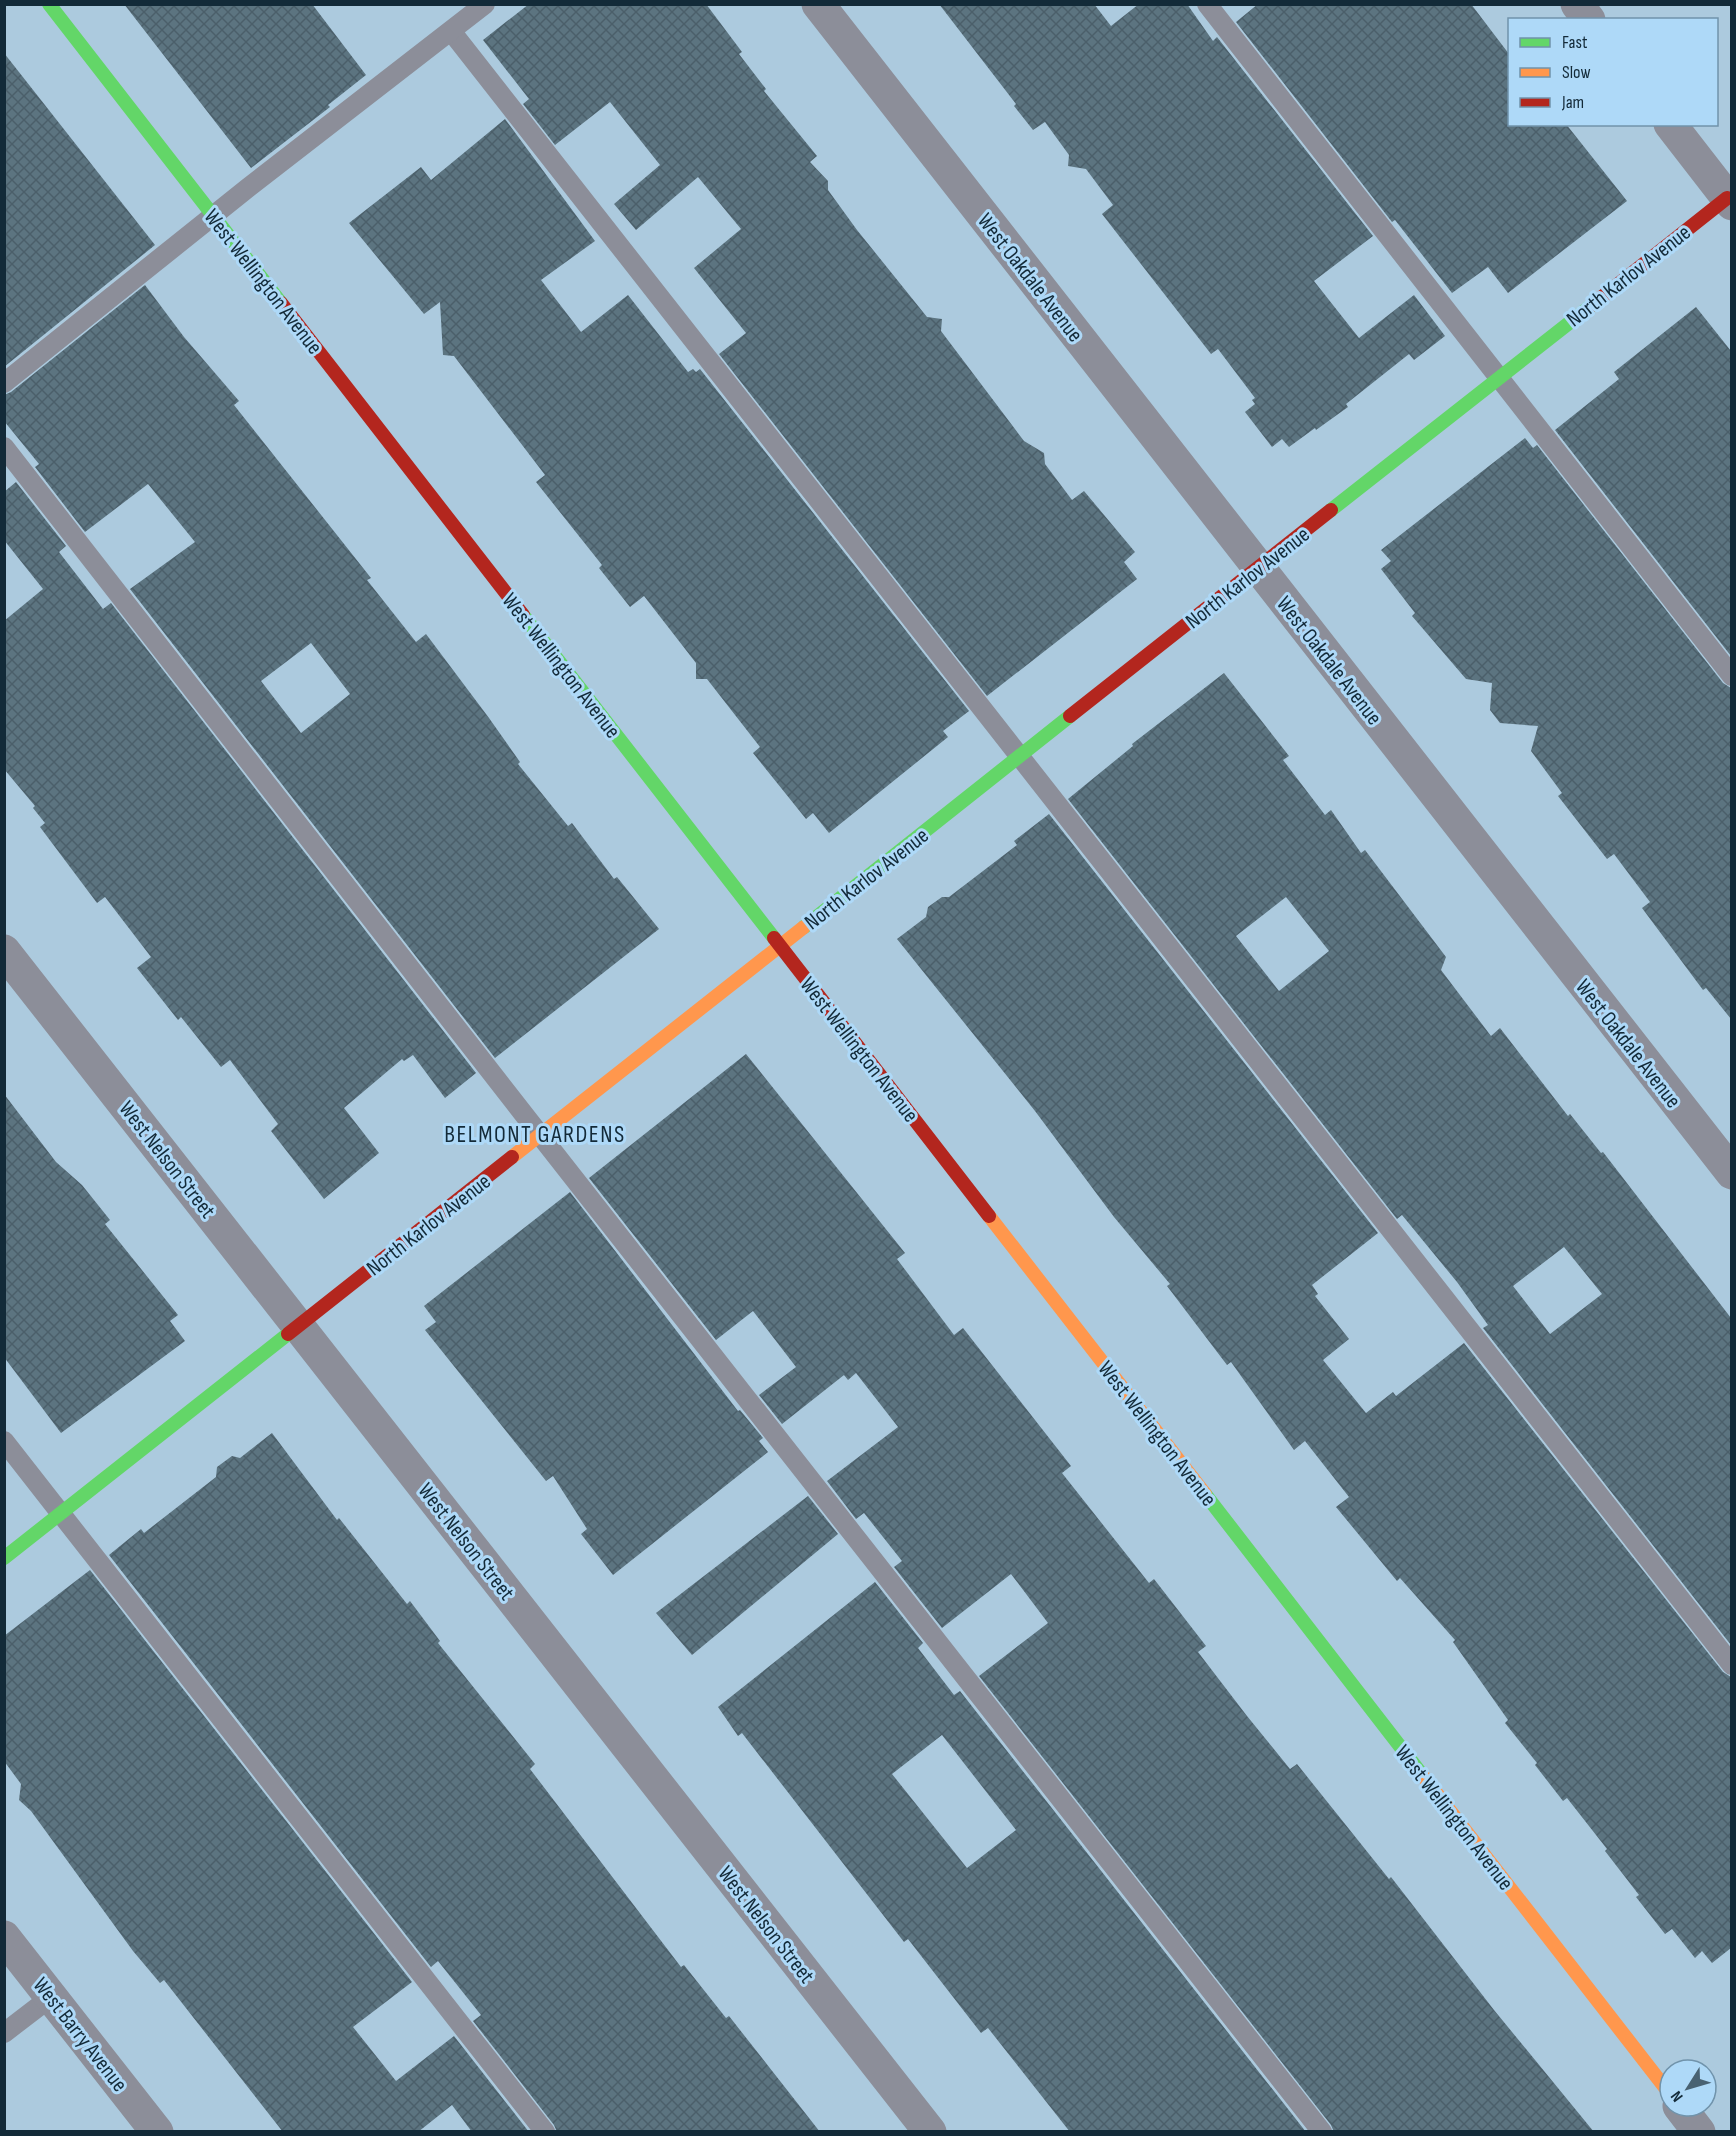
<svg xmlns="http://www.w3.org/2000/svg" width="1736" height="2136" viewBox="0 0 1736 2136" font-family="'Sofia Sans Condensed',sans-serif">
<defs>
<pattern id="building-cross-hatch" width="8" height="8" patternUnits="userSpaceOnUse" patternTransform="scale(1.5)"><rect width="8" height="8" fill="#5c7480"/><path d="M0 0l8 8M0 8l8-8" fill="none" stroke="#4b5f6a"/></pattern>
</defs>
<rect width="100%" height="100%" fill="#accade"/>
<g fill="url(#building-cross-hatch)" fill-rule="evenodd">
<polygon points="124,4 312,4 366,75 328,105 330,107 251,168"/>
<polygon points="529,4 706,4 742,52 739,54 766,89 764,91 817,156 810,162 828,181 828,190 857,230 927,317 942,319 941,331 1024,441 1044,453 1045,464 1072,500 1084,491 1135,552 1124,562 1137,579 987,696 719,354 746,333 694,268 741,229 698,177 636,230 614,204 660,165 610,102 555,145 523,104 529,99 483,40"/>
<polygon points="939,4 1094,4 1111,26 1139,4 1187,4 1213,41 1217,37 1373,236 1314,281 1359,338 1414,295 1445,336 1414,360 1409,354 1346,404 1348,407 1316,430 1315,428 1289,447 1282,439 1272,447 1245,412 1255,404 1252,400 1255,398 1218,349 1211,354 1102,214 1113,205 1086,169 1068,166 1069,155 1045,122 1033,130 1014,106 1016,104"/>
<polygon points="1258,4 1471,4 1509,54 1509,124 1566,124 1627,201 1508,293 1488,267 1452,293 1395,220 1392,222 1236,22"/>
<polygon points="4,53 155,245 4,367"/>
<polygon points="505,119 595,241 541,280 581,332 628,295 688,372 693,369 696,372 700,369 969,711 943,731 948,737 829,833 813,813 806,819 753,753 760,747 707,679 696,679 696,663 644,596 630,607 599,568 602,565 536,482 545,475 454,356 443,355 440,302 424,314 349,223 421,167 431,180"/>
<path d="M145,285L184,337L239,401L234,405L371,578L367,580L416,642L426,634L489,718L520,762L518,764L568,826L572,823L614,879L617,877L659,929L495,1058L130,589L195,542L148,484L85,532L35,467L39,464L4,421V395L11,392ZM311,643L350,694L301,733L261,681Z"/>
<polygon points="1696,307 1731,351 1731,656 1555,430 1619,379 1614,372"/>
<polygon points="1525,438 1533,448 1537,445 1723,683 1731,688 1731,1019 1706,988 1703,990 1642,908 1650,902 1614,854 1607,859 1558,796 1562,793 1531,751 1538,726 1500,723 1490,710 1492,683 1466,679 1412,616 1415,613 1381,569 1391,561 1381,550"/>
<polygon points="16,482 66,546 59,552 103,609 111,603 476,1073 445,1098 413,1055 404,1061 402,1059 344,1108 379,1153 324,1199 271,1131 278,1124 230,1060 221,1067 181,1017 178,1020 137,968 151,957 105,897 97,903 40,827 45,823 33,808 35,806 4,769 4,621 43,589 4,540 4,492"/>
<path d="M1224,673L1289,756L1283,760L1325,815L1331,810L1361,853L1365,850L1446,957L1441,970L1491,1036L1500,1028L1568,1116L1570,1114L1601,1153L1603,1152L1731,1318V1645L1483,1328L1488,1325L1457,1282L1402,1215L1397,1219L1068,799L1133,746L1132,744ZM1286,897L1329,951L1279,991L1236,936ZM1564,1247L1602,1294L1550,1334L1513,1286Z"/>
<polygon points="1049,814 1378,1233 1312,1285 1318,1294 1315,1296 1349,1339 1323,1360 1366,1413 1393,1392 1396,1396 1464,1343 1723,1672 1731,1677 1731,1948 1712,1963 1702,1951 1695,1958 1672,1929 1665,1934 1636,1897 1639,1895 1605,1851 1607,1849 1567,1798 1563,1801 1535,1765 1537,1763 1505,1723 1508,1720 1453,1642 1455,1640 1400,1578 1397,1581 1336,1507 1349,1497 1305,1441 1294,1450 1231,1362 1227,1365 1167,1286 1170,1284 1114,1217 1035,1111 897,939 926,917 928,907 942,897 949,897 1017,845 1014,841"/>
<polygon points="746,1054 905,1253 897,1259 954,1335 963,1328 1071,1466 1062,1473 1149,1583 1154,1579 1206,1646 1198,1652 1247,1716 1290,1769 1297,1764 1389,1879 1391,1877 1494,2010 1594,2132 1334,2132 1331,2125 979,1676 1048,1623 1011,1574 942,1628 894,1567 902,1561 864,1513 856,1519 827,1481 898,1427 856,1373 848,1380 844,1375 782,1424 759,1395 796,1367 753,1311 716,1340 589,1178"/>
<polygon points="4,1094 56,1162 82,1185 110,1220 105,1224 178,1315 170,1321 185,1341 61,1433 4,1357"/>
<polygon points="570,1192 738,1411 740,1410 763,1438 759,1441 768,1452 613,1575 581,1534 587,1529 553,1476 546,1481 425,1330 436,1322 424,1306"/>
<polygon points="272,1433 337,1520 339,1518 407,1604 410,1601 440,1641 438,1643 535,1764 530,1769 681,1967 684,1965 726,2018 729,2016 820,2132 557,2132 554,2125 473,2021 481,2015 438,1961 431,1967 109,1555 141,1529 144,1533 216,1477 217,1467 232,1456 240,1458"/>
<polygon points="808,1496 838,1534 692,1655 656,1613"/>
<polygon points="90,1570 412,1982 353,2027 396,2081 454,2036 529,2132 472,2132 452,2105 418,2132 283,2132 164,1980 160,1983 133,1951 31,1811 19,1800 21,1784 4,1761 4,1636"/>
<path d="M875,1582L923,1643L918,1648L954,1695L960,1691L1306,2132H1070L988,2028L981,2033L908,1939L904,1942L742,1733L738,1736L718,1707ZM942,1735L1016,1830L967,1868L892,1774Z"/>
</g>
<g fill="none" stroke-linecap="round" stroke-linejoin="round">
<g stroke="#8c8e99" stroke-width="20">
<polyline points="1207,4 1732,676"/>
<polyline points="451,31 1732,1665"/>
<polyline points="4,383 249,187 485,4"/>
<polyline points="4,447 540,1135 1322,2132"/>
<polyline points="4,1441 545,2132"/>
<polyline points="4,2033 51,1997"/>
</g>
<g stroke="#8c8e99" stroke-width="33">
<polyline points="818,4 1732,1173"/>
<polyline points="1577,4 1589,20"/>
<polyline points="1670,124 1732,204"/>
<polyline points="4,951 930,2132"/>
<polyline points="4,1937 157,2132"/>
<polyline points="1679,2106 1699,2132"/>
</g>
<g stroke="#63d668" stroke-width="14">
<polyline points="49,4 281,303"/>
<polyline points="1331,510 1592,305"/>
<polyline points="523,615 774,938"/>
<polyline points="804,927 1070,716"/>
<polyline points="1205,1494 1423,1776"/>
<polyline points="4,1558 288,1334"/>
</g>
<g stroke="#ff974d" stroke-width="14">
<polyline points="512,1157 804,927"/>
<polyline points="989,1216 1205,1494"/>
<polyline points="1423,1776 1670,2094"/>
</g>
<g stroke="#b3261e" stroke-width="14">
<polyline points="281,303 523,615"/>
<polyline points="1592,305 1727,198"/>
<polyline points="1070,716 1331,510"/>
<polyline points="774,938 989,1216"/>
<polyline points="288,1334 512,1157"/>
</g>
</g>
<g text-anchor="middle" stroke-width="6" stroke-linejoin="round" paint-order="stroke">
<g font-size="22" fill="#132a38" stroke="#aed9f8">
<text transform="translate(1628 275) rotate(-38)" y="8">North Karlov Avenue</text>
<text transform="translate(1031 277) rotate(52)" y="8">West Oakdale Avenue</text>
<text transform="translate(264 281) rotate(52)" y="8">West Wellington Avenue</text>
<text transform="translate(1247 577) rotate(-38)" y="8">North Karlov Avenue</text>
<text transform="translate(1330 660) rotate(52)" y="8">West Oakdale Avenue</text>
<text transform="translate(562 665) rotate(52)" y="8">West Wellington Avenue</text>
<text transform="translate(866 878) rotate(-38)" y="8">North Karlov Avenue</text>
<text transform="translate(1629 1043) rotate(52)" y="8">West Oakdale Avenue</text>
<text transform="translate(860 1049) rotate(52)" y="8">West Wellington Avenue</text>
<text transform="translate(168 1159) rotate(52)" y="8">West Nelson Street</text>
<text transform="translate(428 1224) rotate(-38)" y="8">North Karlov Avenue</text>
<text transform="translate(1158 1433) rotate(52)" y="8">West Wellington Avenue</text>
<text transform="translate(467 1541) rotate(52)" y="8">West Nelson Street</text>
<text transform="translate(1455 1817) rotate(52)" y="8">West Wellington Avenue</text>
<text transform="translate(767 1924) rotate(52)" y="8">West Nelson Street</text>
<text transform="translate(81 2034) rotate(52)" y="8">West Barry Avenue</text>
</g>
<g font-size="24" letter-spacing="1.5" fill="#132a38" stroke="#aed9f8">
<text x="535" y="1142">BELMONT GARDENS</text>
</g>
</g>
<rect width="1736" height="2136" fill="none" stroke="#132a38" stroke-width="12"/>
<rect x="1508" y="18" width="210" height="108" fill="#aed9f8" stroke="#7093ab" stroke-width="1.5"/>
<rect x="1520" y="38" width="30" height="9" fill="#63d668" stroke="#7093ab" stroke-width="1.5"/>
<text x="1562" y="48" font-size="18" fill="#132a38">Fast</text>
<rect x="1520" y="68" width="30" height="9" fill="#ff974d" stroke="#7093ab" stroke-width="1.5"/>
<text x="1562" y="78" font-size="18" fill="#132a38">Slow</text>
<rect x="1520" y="98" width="30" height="9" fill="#b3261e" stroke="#7093ab" stroke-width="1.5"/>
<text x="1562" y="108" font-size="18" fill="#132a38">Jam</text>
<g transform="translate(1688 2088) rotate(233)"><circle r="28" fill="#aed9f8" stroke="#7093ab" stroke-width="1.5"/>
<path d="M0-4.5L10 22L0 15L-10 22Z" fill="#496272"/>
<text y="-9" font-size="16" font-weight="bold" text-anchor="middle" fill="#132a38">N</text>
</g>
</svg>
